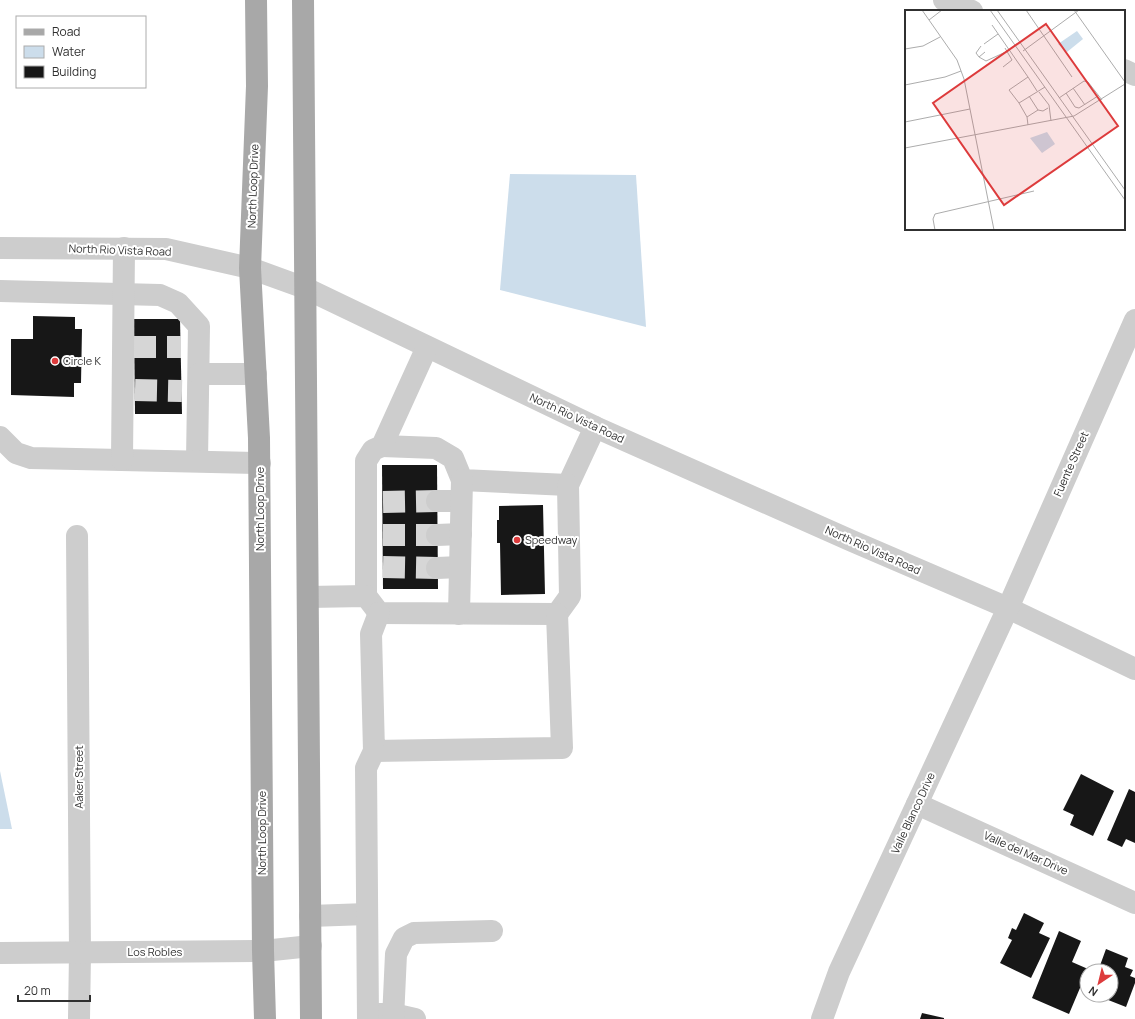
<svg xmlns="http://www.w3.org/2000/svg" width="1135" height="1019" viewBox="0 0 1135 1019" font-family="Manrope,sans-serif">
<rect width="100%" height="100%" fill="#fff"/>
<g fill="#ccddeb">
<polygon points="510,174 636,175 646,327 500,290"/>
<polygon points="0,771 12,829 0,829"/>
</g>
<g fill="#171717">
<polygon points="33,316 75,317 75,329 82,329 81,383 74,383 74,397 11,395 11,339 33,339"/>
<polygon points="134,319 180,319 182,414 135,414"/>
<polygon points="382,465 437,465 438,589 383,589"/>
<polygon points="543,505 545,594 501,595 500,543 497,543 497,520 499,520 499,506"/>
<polygon points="1081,774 1114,791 1093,836 1070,825 1074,815 1063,810"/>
<polygon points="1129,789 1135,792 1135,843 1126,839 1122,847 1107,840"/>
<polygon points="1024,913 1044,923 1039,933 1050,938 1031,978 1000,963 1012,940 1008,938 1012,928 1016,930"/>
<polygon points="1059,931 1081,941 1072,962 1088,969 1069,1014 1032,998"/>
<polygon points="1106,949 1128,958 1125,967 1133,970 1130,976 1135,978 1135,983 1126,1007 1098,996 1099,995 1111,995 1111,971 1098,971"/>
<polygon points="922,1013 944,1018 944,1019 920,1019"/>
</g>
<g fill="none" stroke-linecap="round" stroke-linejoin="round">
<g stroke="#d6d6d6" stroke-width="22" stroke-dasharray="22 11" stroke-linecap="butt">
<polyline points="134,347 181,347"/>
<polyline points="135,390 182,391"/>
<polyline points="383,502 437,501"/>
<polyline points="383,535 437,535"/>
<polyline points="383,567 437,568"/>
</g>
<g stroke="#cdcdcd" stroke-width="22">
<polyline points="944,0 972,11"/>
<polyline points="1124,70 1135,75"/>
<polyline points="0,248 166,249 250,268 305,288 595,427 852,541 1008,608 1135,669"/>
<polyline points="0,291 160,295 178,303 199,326 197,461"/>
<polyline points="199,374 256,374"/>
<polyline points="0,437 16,453 31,458 260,463"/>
<polyline points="382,446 436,448 453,458 462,480 568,485 595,427"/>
<polyline points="122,460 124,248"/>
<polyline points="437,501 461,501"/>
<polyline points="437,535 461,534"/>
<polyline points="77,536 80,953 79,1019"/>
<polyline points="437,568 460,567"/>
<polyline points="366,596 366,461 373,450 382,446 427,347"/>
<polyline points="308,597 366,596 379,613 557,614 570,596 568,485"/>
<polyline points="379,613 371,634 374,751 562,748 557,614"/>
<polyline points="459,614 462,480"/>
<polyline points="917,804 1135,903"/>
<polyline points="310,916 367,914"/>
<polyline points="0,953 263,951 311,946"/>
<polyline points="379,1014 393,1014 415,1019"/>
<polyline points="368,1019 366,768 374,751"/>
<polyline points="393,1019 396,954 404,938 414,933 492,931"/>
<polyline points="822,1019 839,972 1008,608 1135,320"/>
</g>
<g stroke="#a8a8a8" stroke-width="22">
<polyline points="256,0 257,86 250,268 259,438 263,951 265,1019"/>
<polyline points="303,0 311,1019"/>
</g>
</g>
<g fill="#dd3b3c" stroke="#fff" stroke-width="1.5">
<circle cx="55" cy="361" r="4"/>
<circle cx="517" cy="540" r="4"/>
</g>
<g text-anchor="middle" stroke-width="4" stroke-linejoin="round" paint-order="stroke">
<g font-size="11" fill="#303030" stroke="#fff">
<text transform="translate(253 186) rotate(-88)" y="4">North Loop Drive</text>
<text transform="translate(120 250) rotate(2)" y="4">North Rio Vista Road</text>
<text transform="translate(577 418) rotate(25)" y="4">North Rio Vista Road</text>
<text transform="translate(1071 464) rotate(-66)" y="4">Fuente Street</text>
<text transform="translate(260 509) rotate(-90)" y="4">North Loop Drive</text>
<text transform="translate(873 550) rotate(24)" y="4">North Rio Vista Road</text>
<text transform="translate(79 777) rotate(-90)" y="4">Aaker Street</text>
<text transform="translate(913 813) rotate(-65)" y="4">Valle Blanco Drive</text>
<text transform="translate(262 833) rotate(-90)" y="4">North Loop Drive</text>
<text transform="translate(1026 853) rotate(24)" y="4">Valle del Mar Drive</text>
<text x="155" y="956">Los Robles</text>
</g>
<g font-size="11" fill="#303030" stroke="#fff" text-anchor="start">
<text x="63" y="365">Circle K</text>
<text x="525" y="544">Speedway</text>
</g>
</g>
<g transform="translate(905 10)">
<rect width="220" height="220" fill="#fff"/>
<path d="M172,21L178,29L162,42L153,34ZM142,122L150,134L137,143L125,128Z" fill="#ccddeb"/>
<path fill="none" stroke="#acacac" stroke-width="1" d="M17,0L52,50L59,69L89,220M85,0L220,190M92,0L220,180M121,0L167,67M169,0L220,72M24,10L37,0M87,15L123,67M79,34L93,24M76,36L71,43L74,47L80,42M0,39L18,36L35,27M118,41L174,0M74,47L81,51L105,40M98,57L107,50L100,38M0,75L40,67L56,61M168,78L180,95M134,82L144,95L146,111M161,83L170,97L174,98L193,86M124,86L133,100M154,88L179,71L183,72L197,90M114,93L104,80L123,67L132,81M122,107L114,93L140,77M0,112L65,99M123,115L122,107L133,100L138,101L143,98M0,138L169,106L220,74M30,220L28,209L30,204L129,181"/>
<path fill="#dd3b3c" fill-opacity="0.15" stroke="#dd3b3c" stroke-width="2" d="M141,14L213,116L99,195L28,93Z"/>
<rect width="220" height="220" fill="none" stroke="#303030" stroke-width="2"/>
</g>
<rect x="16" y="16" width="130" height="72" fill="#ffffff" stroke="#acacac"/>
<rect x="24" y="29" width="20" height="6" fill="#a8a8a8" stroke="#acacac"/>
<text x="52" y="36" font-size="12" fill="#303030">Road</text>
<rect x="24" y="46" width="20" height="12" fill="#ccddeb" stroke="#acacac"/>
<text x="52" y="56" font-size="12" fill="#303030">Water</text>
<rect x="24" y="66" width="20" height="12" fill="#171717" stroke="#acacac"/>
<text x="52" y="76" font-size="12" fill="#303030">Building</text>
<g transform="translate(1099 983) rotate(215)"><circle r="19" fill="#ffffff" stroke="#acacac"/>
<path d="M0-3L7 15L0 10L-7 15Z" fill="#dd3b3c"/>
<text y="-6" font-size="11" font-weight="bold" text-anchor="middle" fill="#303030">N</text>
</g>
<path d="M18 995v6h72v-6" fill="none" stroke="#303030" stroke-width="2"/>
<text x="24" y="995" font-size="12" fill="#303030" stroke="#ffffff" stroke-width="3" paint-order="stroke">20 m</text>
</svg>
